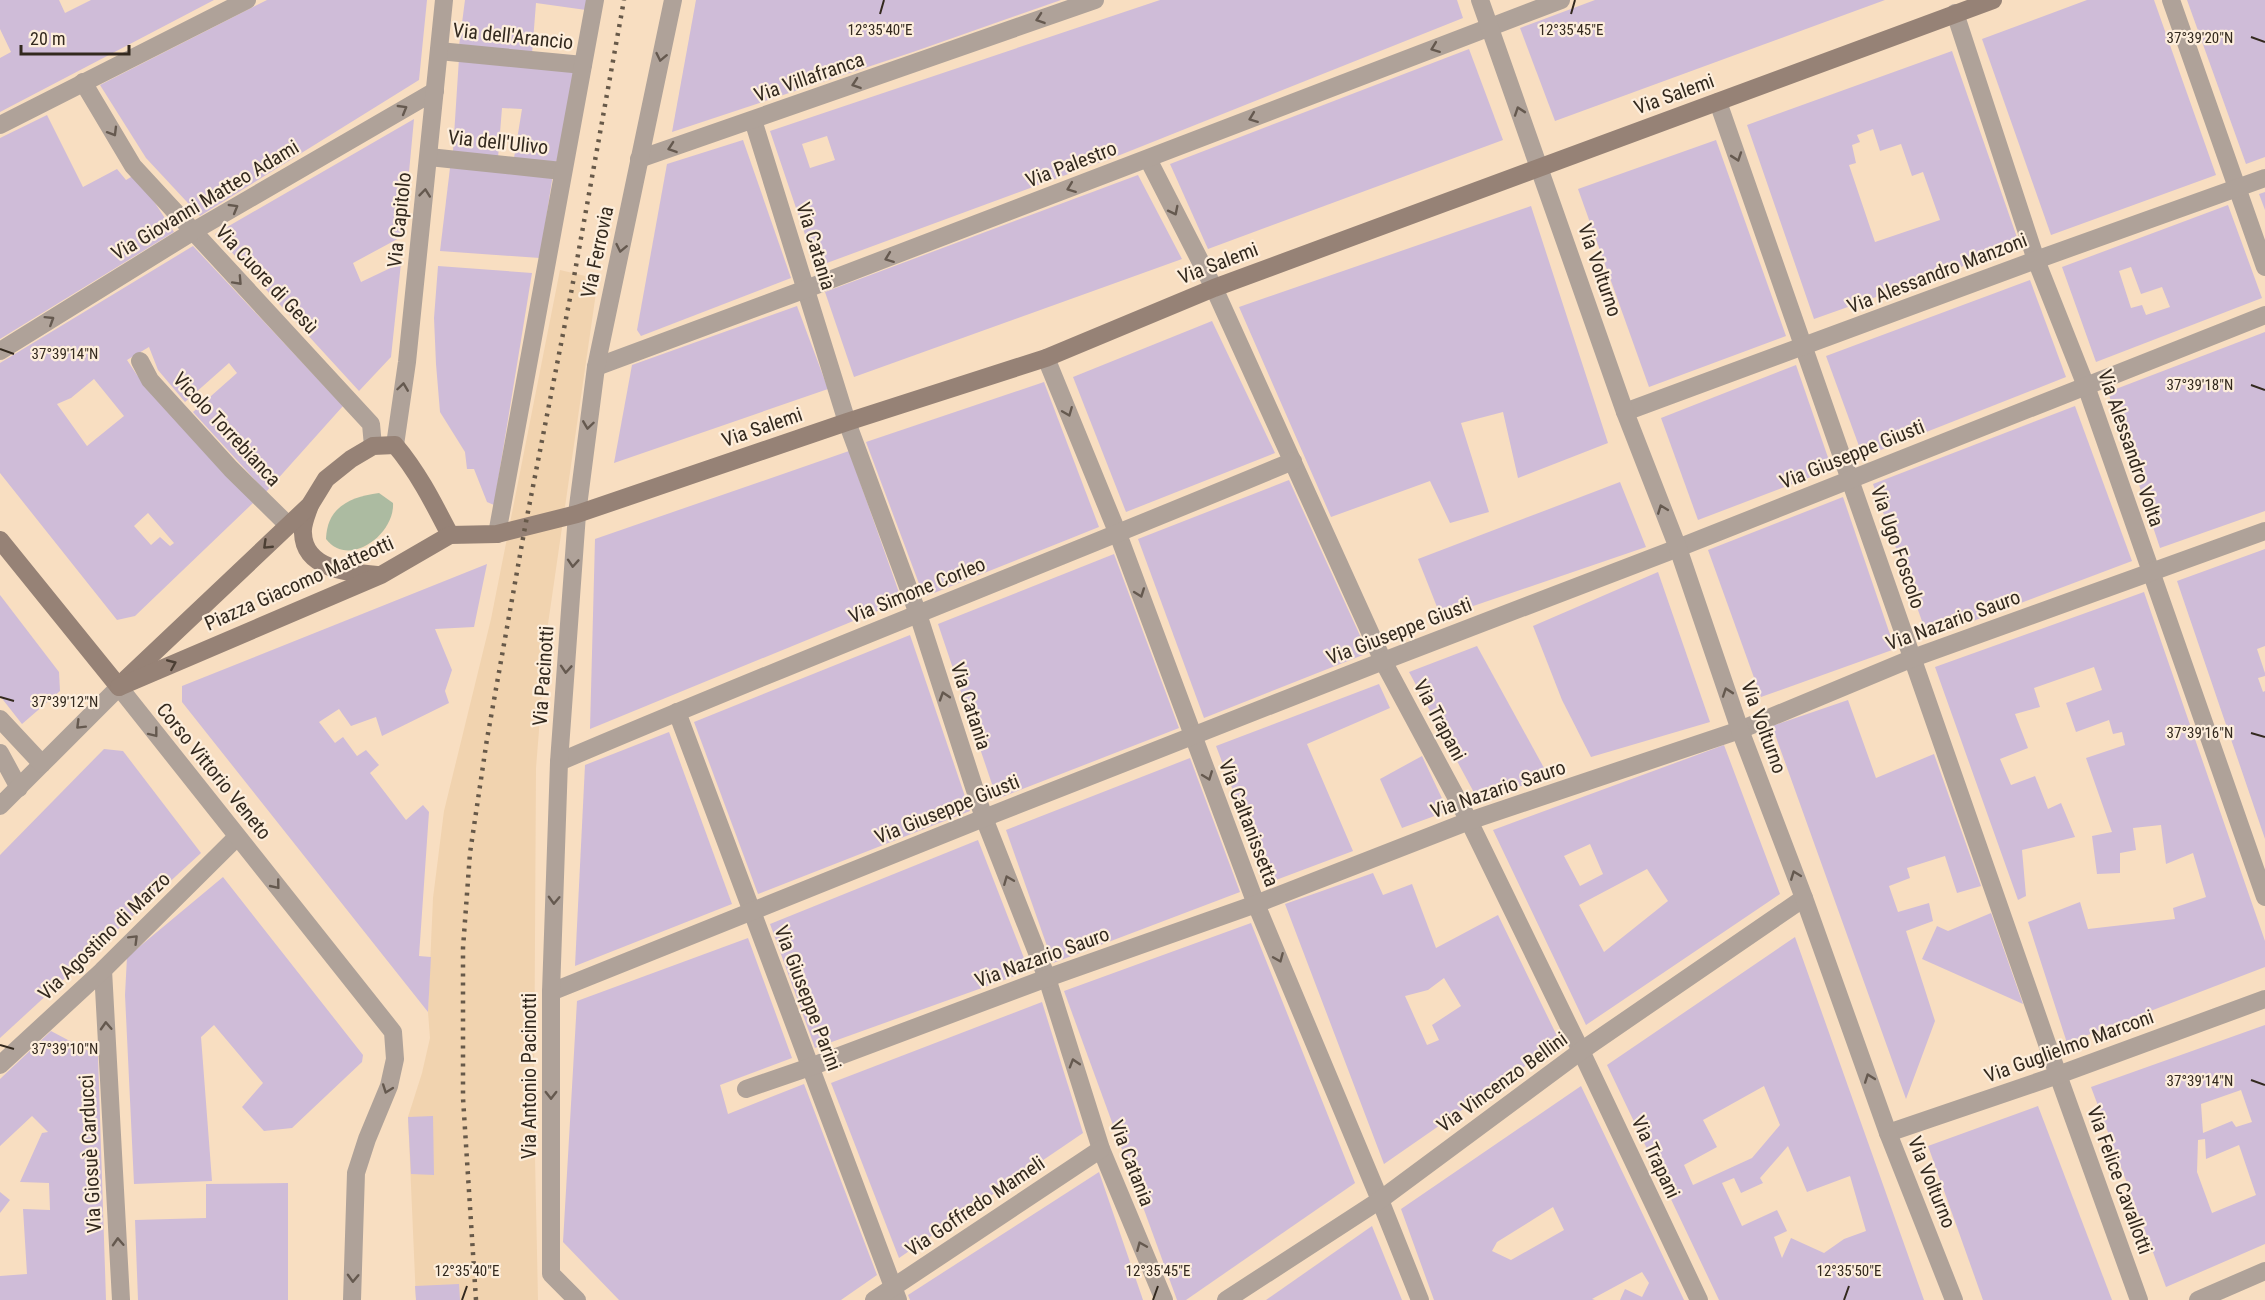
<svg xmlns="http://www.w3.org/2000/svg" width="2265" height="1300" viewBox="0 0 2265 1300" font-family="'Roboto Condensed',sans-serif">
<rect width="100%" height="100%" fill="#f8dec1"/>
<polygon fill="#f1d3af" points="560,270 598,279 547,631 536,768 534,1110 538,1300 416,1300 408,1117 422,1073 430,1038 428,1012 433,898 444,811 491,619"/>
<path fill="#acbba1" d="M379,493L393,503C395,534 349,569 326,539C327,507 350,497 379,493Z"/>
<g fill="#cfbcd8" fill-rule="evenodd">
<polygon points="0,0 59,0 65,13 91,0 214,0 0,112 0,58 11,52 0,29"/>
<polygon points="267,0 427,0 419,80 200,216 146,158 100,85"/>
<polygon points="465,0 587,0 586,10 536,3 532,54 459,46"/>
<polygon points="696,0 1061,0 913,52 672,132"/>
<path d="M1160,0H1457L1463,18L1120,155L816,267L770,131ZM827,136L835,160L810,168L802,144Z"/>
<polygon points="1595,0 1885,0 1555,121 1520,28"/>
<polygon points="2087,0 2154,0 2216,175 2051,235 1982,39"/>
<polygon points="2187,0 2265,0 2265,157 2246,164"/>
<polygon points="1469,49 1503,140 1208,249 1170,164"/>
<path d="M1952,51L2020,246L1814,319L1747,125ZM1873,129L1880,151L1901,144L1912,176L1923,172L1940,220L1875,242L1849,165L1856,163L1852,145L1860,142L1857,135Z"/>
<polygon points="459,58 575,72 556,164 514,158 522,109 502,108 498,158 453,151"/>
<polygon points="47,115 83,187 117,169 126,180 136,174 174,232 0,339 0,138"/>
<polygon points="414,119 403,236 353,263 361,282 401,263 391,357 359,391 215,234"/>
<polygon points="743,140 791,278 641,336 637,330 667,164"/>
<polygon points="1716,140 1786,336 1649,387 1578,189"/>
<polygon points="450,168 553,174 540,258 440,251"/>
<polygon points="1138,175 1182,259 854,377 825,292"/>
<polygon points="2265,192 2265,210 2259,194"/>
<path d="M2228,205L2262,298L2096,362L2062,267ZM2131,267L2141,294L2162,287L2170,307L2146,315L2142,305L2131,308L2119,271Z"/>
<polygon points="1531,206 1608,443 1518,478 1503,412 1461,423 1489,512 1450,523 1430,481 1331,517 1239,307"/>
<path d="M193,246L343,406L266,492L193,412L237,373L229,363L185,402L158,370L149,347L127,360L137,375L253,503L135,616L117,620L0,473V363ZM94,379L124,416L87,446L57,404L71,398ZM148,513L174,543L170,546L160,537L151,545L134,526Z"/>
<polygon points="438,266 532,273 494,505 487,502 474,469 467,469 465,452 440,412 436,364 434,318"/>
<polygon points="2030,280 2066,377 1863,457 1826,356"/>
<polygon points="797,306 828,389 614,463 632,365"/>
<polygon points="1212,321 1275,453 1126,512 1073,377"/>
<polygon points="2265,332 2265,511 2160,548 2108,392"/>
<polygon points="1796,365 1832,469 1698,520 1661,418"/>
<polygon points="1044,382 1099,527 924,597 866,442"/>
<polygon points="2075,406 2132,561 1928,638 1873,484"/>
<polygon points="849,451 902,601 590,729 595,539"/>
<polygon points="1289,480 1368,653 1204,718 1138,539"/>
<polygon points="1620,482 1646,547 1441,617 1418,559"/>
<polygon points="1843,497 1895,649 1761,697 1708,550"/>
<polygon points="2265,549 2265,646 2257,649 2265,673 2265,676 2258,678 2263,692 2265,691 2265,839 2177,581"/>
<polygon points="1114,554 1179,728 997,799 938,624"/>
<polygon points="487,564 474,627 435,629 452,670 445,691 449,703 382,736 376,717 351,726 339,709 319,722 335,743 343,737 357,756 366,750 379,765 370,773 406,820 423,805 429,812 419,956 431,957 428,1012 182,702 182,686"/>
<polygon points="1658,572 1710,722 1591,757 1562,700 1533,626"/>
<polygon points="2144,592 2265,941 2265,967 2067,1043 2028,922 2080,902 2088,929 2175,919 2173,908 2206,897 2193,853 2166,864 2161,825 2133,828 2136,850 2120,853 2120,873 2097,874 2092,836 2112,832 2086,758 2125,745 2122,732 2113,734 2109,720 2076,732 2066,703 2102,690 2094,667 2034,688 2040,707 2015,714 2028,748 2000,759 2011,785 2035,776 2048,809 2061,803 2075,837 2022,850 2026,896 2018,900 1935,667"/>
<polygon points="0,595 59,672 60,691 22,724 0,696"/>
<polygon points="910,635 970,811 758,894 694,722"/>
<polygon points="1477,646 1549,777 1478,800 1409,672"/>
<polygon points="1379,684 1390,708 1307,744 1353,851 1268,883 1216,746"/>
<polygon points="1848,700 1876,778 1934,754 1981,886 1957,893 1945,856 1907,868 1910,878 1889,886 1898,912 1929,903 1933,921 1906,931 1935,1021 1906,1099 1772,726"/>
<polygon points="669,732 732,904 575,966 585,765"/>
<path d="M1724,745L1780,894L1586,1025L1493,830ZM1590,844L1603,874L1580,886L1564,856ZM1647,869L1668,901L1604,952L1579,905Z"/>
<polygon points="104,749 123,751 201,853 0,1038 0,855"/>
<polygon points="1422,756 1448,811 1402,828 1380,779"/>
<polygon points="1190,758 1240,892 1053,963 1006,830"/>
<polygon points="978,840 1029,971 815,1048 770,924"/>
<path d="M1373,873L1383,895L1412,884L1436,948L1498,915L1560,1042L1384,1164L1285,904ZM1444,978L1461,1006L1432,1025L1439,1040L1427,1045L1405,996L1428,990Z"/>
<polygon points="223,877 363,1055 362,1062 292,1128 264,1131 242,1107 263,1083 214,1025 201,1037 212,1181 134,1184 125,995 127,957"/>
<polygon points="1991,913 2023,1004 1922,959 1937,926 1948,931"/>
<polygon points="1251,923 1355,1183 1186,1300 1177,1300 1064,991"/>
<path d="M1795,937L1924,1300H1719L1607,1065ZM1764,1086L1780,1125L1752,1158L1693,1185L1684,1165L1717,1147L1703,1120ZM1788,1146L1807,1192L1850,1176L1866,1231L1844,1239L1824,1253L1791,1238L1782,1258L1774,1237L1787,1231L1777,1210L1742,1226L1722,1183L1734,1178L1741,1193L1763,1183L1760,1178Z"/>
<polygon points="748,938 792,1058 720,1085 728,1114 804,1084 877,1275 841,1300 619,1300 563,1242 577,1001"/>
<polygon points="1042,1002 1083,1133 899,1258 831,1083"/>
<path d="M2265,1025V1244L2166,1287L2091,1087ZM2241,1090L2252,1122L2236,1127L2232,1121L2203,1133L2201,1104ZM2205,1139L2206,1159L2239,1145L2256,1195L2212,1213L2197,1172L2198,1140Z"/>
<polygon points="51,1031 98,1056 106,1300 0,1300 0,1276 27,1274 23,1209 50,1210 49,1183 20,1182 42,1133 48,1132 32,1116 0,1146 0,1079"/>
<path d="M1581,1086L1684,1300H1620L1625,1289L1642,1297L1649,1283L1642,1272L1592,1299L1595,1300H1434L1401,1209ZM1553,1207L1564,1230L1511,1260L1492,1251L1497,1242Z"/>
<polygon points="2038,1106 2112,1300 1983,1300 1928,1146"/>
<polygon points="433,1116 434,1175 411,1174 408,1117"/>
<polygon points="1099,1172 1143,1300 910,1300 908,1295"/>
<polygon points="288,1183 288,1300 138,1300 135,1220 206,1218 206,1184"/>
<polygon points="0,1192 10,1200 0,1213"/>
<polygon points="1372,1226 1402,1300 1266,1300"/>
<polygon points="459,1284 460,1300 416,1300 415,1286"/>
</g>
<g fill="none" stroke-linecap="round" stroke-linejoin="round">
<g stroke="#afa299" stroke-width="18">
<polyline points="439,51 583,65"/>
<polyline points="429,157 562,171"/>
<polyline points="140,361 150,380 231,469 288,525"/>
<polyline points="497,534 595,0"/>
<polyline points="0,753 19,788"/>
<polyline points="0,806 42,764"/>
</g>
<g stroke="#afa299" stroke-width="18">
<polyline points="2171,0 2265,267"/>
<polyline points="1955,13 2036,260 2086,386 2265,897"/>
<polyline points="83,82 133,166 371,424 373,446"/>
<polyline points="1718,102 2058,1075 2139,1300"/>
<polyline points="753,120 847,422 918,614 984,818 1047,978 1101,1149 1164,1300"/>
<polyline points="0,125 247,0"/>
<polyline points="639,159 1095,0"/>
<polyline points="1148,159 1214,288 1383,661 1469,821 1581,1051 1699,1300"/>
<polyline points="0,351 192,232 435,91"/>
<polyline points="1046,358 1118,534 1256,904 1380,1200 1420,1300"/>
<polyline points="596,367 806,289 1561,0"/>
<polyline points="1625,412 2036,260 2265,178"/>
<polyline points="395,445 407,362 444,0"/>
<polyline points="577,514 596,367 673,0"/>
<polyline points="677,712 898,1300"/>
<polyline points="0,719 42,764 119,687"/>
<path d="M559,762C802,658 1049,563 1293,461"/>
<polyline points="103,970 121,1300"/>
<polyline points="551,992 984,818 1383,661 1678,548 2265,315"/>
<polyline points="0,1065 103,970 237,837"/>
<polyline points="746,1089 810,1067 1047,978 1256,904 1469,821 1740,730 1913,658 2265,531"/>
<polyline points="1888,1133 2058,1075 2265,999"/>
<polyline points="874,1300 1101,1149"/>
<polyline points="1226,1300 1380,1200 1581,1051 1804,898"/>
<polyline points="2198,1300 2265,1271"/>
</g>
<g stroke="#afa299" stroke-width="18">
<polyline points="1480,0 1625,412 1678,548 1740,730 1804,898 1888,1133 1954,1300"/>
<polyline points="577,514 559,762 551,992 551,1274 577,1300"/>
<polyline points="119,687 393,1032 395,1059 389,1086 367,1139 356,1173 352,1300"/>
</g>
<g stroke="#968276" stroke-width="18">
<path d="M310,505C307,514 302,525 303,533C304,570 350,573 378,575"/>
<polyline points="0,540 119,687"/>
<path d="M126,679L310,505L326,479L351,459L373,446L395,445C418,472 434,504 450,535"/>
<polyline points="119,687 381,575 450,535 497,534 577,514 847,422 1046,358 1214,288 1993,0"/>
</g>
<polyline stroke="#675949" stroke-width="4.5" stroke-dasharray="3 6" stroke-linecap="butt" points="476,1300 463,1098 463,948 470,853 487,739 525,527 572,288 624,0"/>
</g>
<defs><path id="oneway-chevron" d="M-2-3.5L2.5 0L-2 3.5" fill="none" stroke-width="1.6" stroke-linecap="round" stroke-linejoin="round" transform="scale(1.5)"/></defs>
<g stroke="#65594f">
<use href="#oneway-chevron" transform="translate(1040 19) rotate(161)"/>
<use href="#oneway-chevron" transform="translate(1435 48) rotate(159)"/>
<use href="#oneway-chevron" transform="translate(661 57) rotate(102)"/>
<use href="#oneway-chevron" transform="translate(856 84) rotate(161)"/>
<use href="#oneway-chevron" transform="translate(403 109) rotate(-30)"/>
<use href="#oneway-chevron" transform="translate(1519 111) rotate(-109)"/>
<use href="#oneway-chevron" transform="translate(1253 118) rotate(159)"/>
<use href="#oneway-chevron" transform="translate(113 132) rotate(59)"/>
<use href="#oneway-chevron" transform="translate(672 148) rotate(161)"/>
<use href="#oneway-chevron" transform="translate(1737 157) rotate(71)"/>
<use href="#oneway-chevron" transform="translate(1071 188) rotate(159)"/>
<use href="#oneway-chevron" transform="translate(425 193) rotate(-84)"/>
<use href="#oneway-chevron" transform="translate(234 208) rotate(-30)"/>
<use href="#oneway-chevron" transform="translate(1174 211) rotate(63)"/>
<use href="#oneway-chevron" transform="translate(621 248) rotate(102)"/>
<use href="#oneway-chevron" transform="translate(889 258) rotate(159)"/>
<use href="#oneway-chevron" transform="translate(238 281) rotate(47)"/>
<use href="#oneway-chevron" transform="translate(50 320) rotate(-32)"/>
<use href="#oneway-chevron" transform="translate(403 387) rotate(-82)"/>
<use href="#oneway-chevron" transform="translate(1068 412) rotate(68)"/>
<use href="#oneway-chevron" transform="translate(588 425) rotate(98)"/>
<use href="#oneway-chevron" transform="translate(1662 509) rotate(-111)"/>
<use href="#oneway-chevron" transform="translate(573 563) rotate(94)"/>
<use href="#oneway-chevron" transform="translate(1140 593) rotate(70)"/>
<use href="#oneway-chevron" transform="translate(566 669) rotate(94)"/>
<use href="#oneway-chevron" transform="translate(1727 692) rotate(-109)"/>
<use href="#oneway-chevron" transform="translate(944 696) rotate(-108)"/>
<use href="#oneway-chevron" transform="translate(80 725) rotate(135)"/>
<use href="#oneway-chevron" transform="translate(154 733) rotate(52)"/>
<use href="#oneway-chevron" transform="translate(1208 776) rotate(69)"/>
<use href="#oneway-chevron" transform="translate(1795 875) rotate(-111)"/>
<use href="#oneway-chevron" transform="translate(1008 880) rotate(-112)"/>
<use href="#oneway-chevron" transform="translate(276 885) rotate(51)"/>
<use href="#oneway-chevron" transform="translate(554 900) rotate(92)"/>
<use href="#oneway-chevron" transform="translate(134 939) rotate(-45)"/>
<use href="#oneway-chevron" transform="translate(1279 958) rotate(67)"/>
<use href="#oneway-chevron" transform="translate(106 1026) rotate(-93)"/>
<use href="#oneway-chevron" transform="translate(1074 1063) rotate(-107)"/>
<use href="#oneway-chevron" transform="translate(1869 1078) rotate(-110)"/>
<use href="#oneway-chevron" transform="translate(387 1089) rotate(110)"/>
<use href="#oneway-chevron" transform="translate(551 1095) rotate(90)"/>
<use href="#oneway-chevron" transform="translate(118 1242) rotate(-93)"/>
<use href="#oneway-chevron" transform="translate(1141 1246) rotate(-113)"/>
<use href="#oneway-chevron" transform="translate(353 1278) rotate(92)"/>
</g>
<g stroke="#4c3f34">
<use href="#oneway-chevron" transform="translate(267 545) rotate(136)"/>
<use href="#oneway-chevron" transform="translate(172 664) rotate(-23)"/>
</g>
<path fill="none" stroke="#33291e" stroke-width="2" d="M880,14L884,0M1571,14L1575,0M2251,37L2265,42M0,349L14,354M2251,385L2265,390M0,697L14,701M2251,733L2265,737M0,1045L14,1049M2251,1080L2265,1085M462,1300L467,1286M1153,1300L1158,1286M1844,1300L1849,1286"/>
<g text-anchor="middle" stroke-width="4.5" stroke-linejoin="round" paint-order="stroke">
<g font-size="20" fill="#33291e" stroke="#fdeedc">
<text transform="translate(513 36) rotate(6)" y="7">Via dell'Arancio</text>
<text transform="translate(809 77) rotate(-19)" y="7">Via Villafranca</text>
<text transform="translate(1674 94) rotate(-20)" y="7">Via Salemi</text>
<text transform="translate(498 142) rotate(6)" y="7">Via dell'Ulivo</text>
<text transform="translate(1071 164) rotate(-21)" y="7">Via Palestro</text>
<text transform="translate(205 200) rotate(-31)" y="7">Via Giovanni Matteo Adami</text>
<text transform="translate(399 220) rotate(-84)" y="7">Via Capitolo</text>
<text transform="translate(816 246) rotate(73)" y="7">Via Catania</text>
<text transform="translate(597 252) rotate(-78)" y="7">Via Ferrovia</text>
<text transform="translate(1218 263) rotate(-21)" y="7">Via Salemi</text>
<text transform="translate(1600 270) rotate(71)" y="7">Via Volturno</text>
<text transform="translate(1937 273) rotate(-21)" y="7">Via Alessandro Manzoni</text>
<text transform="translate(267 279) rotate(47)" y="7">Via Cuore di Gesù</text>
<text transform="translate(762 427) rotate(-19)" y="7">Via Salemi</text>
<text transform="translate(227 429) rotate(47)" y="7">Vicolo Torrebianca</text>
<text transform="translate(2131 448) rotate(71)" y="7">Via Alessandro Volta</text>
<text transform="translate(1852 454) rotate(-22)" y="7">Via Giuseppe Giusti</text>
<text transform="translate(1898 547) rotate(71)" y="7">Via Ugo Foscolo</text>
<text transform="translate(299 583) rotate(-24)" y="7">Piazza Giacomo Matteotti</text>
<text transform="translate(917 590) rotate(-22)" y="7">Via Simone Corleo</text>
<text transform="translate(1953 620) rotate(-20)" y="7">Via Nazario Sauro</text>
<text transform="translate(1399 631) rotate(-21)" y="7">Via Giuseppe Giusti</text>
<text transform="translate(543 676) rotate(-86)" y="7">Via Pacinotti</text>
<text transform="translate(971 706) rotate(72)" y="7">Via Catania</text>
<text transform="translate(1440 720) rotate(62)" y="7">Via Trapani</text>
<text transform="translate(1764 727) rotate(70)" y="7">Via Volturno</text>
<text transform="translate(214 771) rotate(51)" y="7">Corso Vittorio Veneto</text>
<text transform="translate(1498 789) rotate(-19)" y="7">Via Nazario Sauro</text>
<text transform="translate(947 809) rotate(-22)" y="7">Via Giuseppe Giusti</text>
<text transform="translate(1249 823) rotate(69)" y="7">Via Caltanissetta</text>
<text transform="translate(104 936) rotate(-44)" y="7">Via Agostino di Marzo</text>
<text transform="translate(1042 957) rotate(-20)" y="7">Via Nazario Sauro</text>
<text transform="translate(808 998) rotate(69)" y="7">Via Giuseppe Parini</text>
<text transform="translate(2069 1046) rotate(-20)" y="7">Via Guglielmo Marconi</text>
<text transform="translate(529 1076) rotate(-90)" y="7">Via Antonio Pacinotti</text>
<text transform="translate(1502 1082) rotate(-36)" y="7">Via Vincenzo Bellini</text>
<text transform="translate(90 1154) rotate(-93)" y="7">Via Giosuè Carducci</text>
<text transform="translate(1656 1157) rotate(65)" y="7">Via Trapani</text>
<text transform="translate(1132 1163) rotate(69)" y="7">Via Catania</text>
<text transform="translate(2120 1180) rotate(70)" y="7">Via Felice Cavallotti</text>
<text transform="translate(1932 1182) rotate(68)" y="7">Via Volturno</text>
<text transform="translate(975 1206) rotate(-34)" y="7">Via Goffredo Mameli</text>
</g>
</g>
<g font-size="15" text-anchor="middle" fill="#33291e" stroke="#fdeedc" stroke-width="4.5" stroke-linejoin="round" paint-order="stroke">
<text x="880" y="35">12°35'40"E</text>
<text x="1571" y="35">12°35'45"E</text>
<text x="2200" y="43">37°39'20"N</text>
<text x="65" y="359">37°39'14"N</text>
<text x="2200" y="390">37°39'18"N</text>
<text x="65" y="707">37°39'12"N</text>
<text x="2200" y="738">37°39'16"N</text>
<text x="65" y="1054">37°39'10"N</text>
<text x="2200" y="1086">37°39'14"N</text>
<text x="467" y="1276">12°35'40"E</text>
<text x="1158" y="1276">12°35'45"E</text>
<text x="1849" y="1276">12°35'50"E</text>
</g>
<path d="M21 45v9h108v-9" fill="none" stroke="#33291e" stroke-width="3"/>
<text x="30" y="45" font-size="18" fill="#33291e" stroke="#fdeedc" stroke-width="4.5" paint-order="stroke">20 m</text>
</svg>
